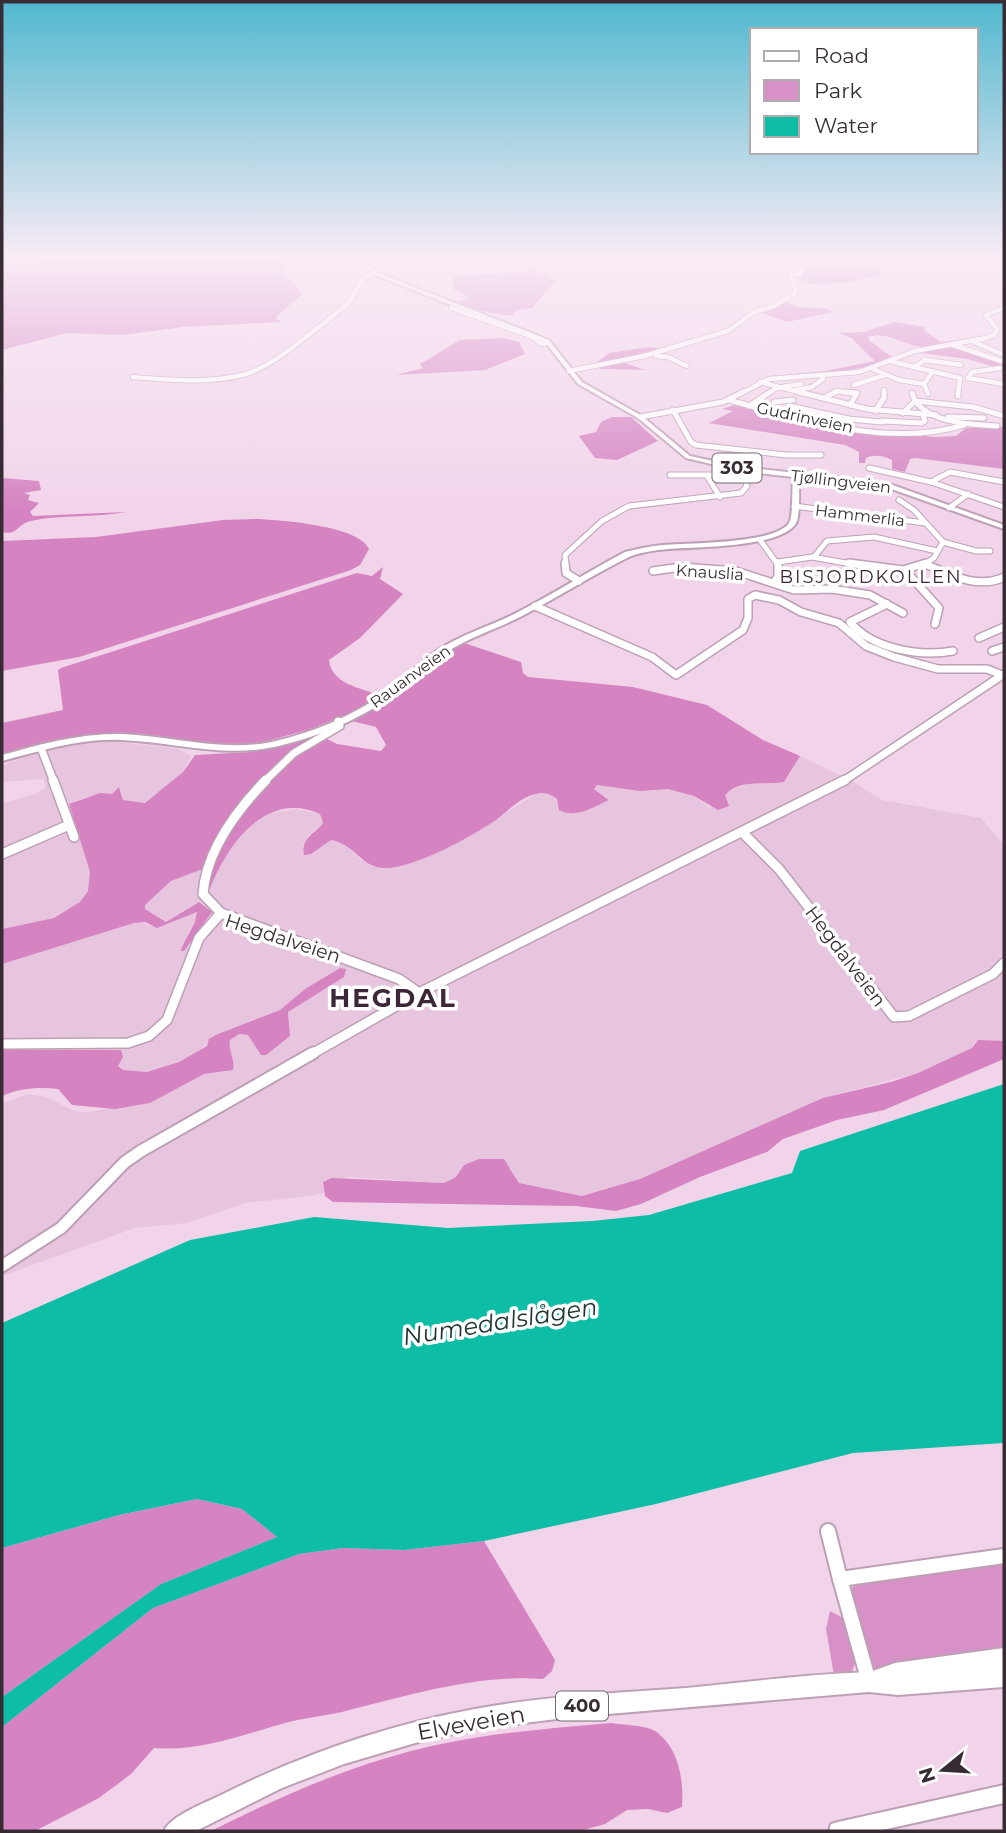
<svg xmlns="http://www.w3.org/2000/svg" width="1006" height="1833" viewBox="0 0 1006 1833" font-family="Montserrat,sans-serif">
<rect width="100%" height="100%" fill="#f2d4ea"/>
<g fill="#e8c5df">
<polygon points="103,740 179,749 191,756 183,772 145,803 123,800 120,787 112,794 93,795 75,801 79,835 90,872 88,891 80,902 54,918 2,929 2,803 35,794 46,787 43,779 2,782 2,765 62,745"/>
<polygon points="800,756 852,781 882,800 981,818 1004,845 1004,1041 975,1042 972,1048 959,1055 918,1073 834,1095 640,1179 593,1195 583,1196 519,1183 511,1168 456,1177 444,1183 349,1177 323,1182 324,1193 310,1196 245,1203 187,1223 135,1228 2,1276 2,1103 29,1094 47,1097 74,1111 85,1112 150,1103 204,1074 225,1072 235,1064 229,1048 230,1040 239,1034 248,1035 290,1026 288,1012 340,968 305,989 280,1010 218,1034 195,1054 162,1069 147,1072 122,1070 117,1066 123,1057 121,1050 2,1050 2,964 140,921 150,926 167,925 195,911 198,915 188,934 197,933 211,916 196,903 166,922 145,909 145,905 171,881 200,870 205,870 211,886 223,856 244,830 250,823 273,813 296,809 320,814 323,823 309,835 303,845 311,854 331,840 343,842 361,860 412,863 476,832 535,794 552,794 558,803 590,809 605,802 607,797 594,789 597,785 640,791 667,789 694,796 710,808 729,791 753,782 773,784 791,774 793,763"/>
</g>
<g fill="#d791c6">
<polygon points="1004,1562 1004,1650 873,1670 849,1593 855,1584"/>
<polygon points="830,1611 845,1619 856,1661 851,1674 834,1675 826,1629"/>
</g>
<g fill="#d583c1">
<polygon points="2,257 280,259 283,272 297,286 301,295 278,315 276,319 282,322 183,327 122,335 67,333 2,350"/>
<polygon points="871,265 884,274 846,283 795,284 809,282 796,278 803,275 798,270"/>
<path d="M536,270L556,280L532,308L515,311L514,315C504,317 465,307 453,303L469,298L452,288L454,277Z"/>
<path d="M786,301C798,313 819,303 833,312L787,322L759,312Z"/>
<path d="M894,322L925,327L924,330L941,342L973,338C958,341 939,348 923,347C902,346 891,331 868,337L870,341L892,357C873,369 860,365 845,373L771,376L826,371L875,361L851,338L838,333L864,332Z"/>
<polygon points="503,338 519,342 525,354 485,370 396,375 423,368 420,364 460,340"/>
<polygon points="649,347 665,349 641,353 625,363 645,370 601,369 596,363 609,353"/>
<polygon points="953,347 1004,364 1004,370 968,359 920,353"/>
<path d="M738,404L838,427L935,437L956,436L966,428L1004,427V469L915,458L910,459L905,472L892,469V460C884,456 874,454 866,458L865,463H859V452L845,445L709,423L733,411L722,409Z"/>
<polygon points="612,417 631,417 658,441 617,460 595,458 579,436 596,432 601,422"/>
<path d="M2,478L39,481L41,490L24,493L30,495L28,500L39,503L30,512L33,516L126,512C95,518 61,514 31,521C17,524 18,536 2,532Z"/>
<path d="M257,519C281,520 360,526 369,549L360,565L351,570L79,657L2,671V541L96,537L223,520Z"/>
<path d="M383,567L380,579L403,594L360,638L329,660C331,684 361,688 379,695L358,710L311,729L260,743L227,747L102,734L66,738L2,755V723L63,710L58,670L61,668L357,573L372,576Z"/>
<path d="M464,643L521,662L523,673L528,677L633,687L707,705L763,740L800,756L784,782C764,786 741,778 725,795L729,806L718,810L694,796L668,789L640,791L597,785L594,789L609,800C594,807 575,819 559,810L557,799C550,793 542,792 532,795C517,800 506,813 493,822C469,838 424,862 396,867C361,874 359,845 331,840L311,854L304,855C301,837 314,835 323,823L320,814C266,789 226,846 210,889L205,870H200L171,881L145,905V909L166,922L199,902L212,912L184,951H181L182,947L195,922L197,912L157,928L145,922L134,923L2,964V929L54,918L80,902L88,891L90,872L69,804L100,793L112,794L119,787L123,800L145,803L183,772L195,755L251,752L304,738L323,737L337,744L381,751L386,745L376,727L352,721L381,705L438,659Z"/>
<path d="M340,968L346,969L344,977L288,1012L290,1036L266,1055H261L248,1035L239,1034L230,1040C228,1052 236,1060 233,1070L204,1074L150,1103L115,1109L72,1105L58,1089C38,1087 21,1088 2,1096V1050H121L123,1057L118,1066L123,1070L147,1072L179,1062L207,1046L209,1039L218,1034L280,1010L305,989Z"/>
<polygon points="978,1040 1004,1041 1004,1059 884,1110 837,1120 783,1139 767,1152 700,1177 641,1204 616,1211 576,1206 333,1202 325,1196 323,1182 332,1178 444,1183 456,1177 464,1165 479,1159 504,1159 519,1183 582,1196 640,1179 823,1098 891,1082 918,1073 972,1048"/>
<polygon points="197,1499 242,1509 277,1537 161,1584 2,1697 2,1548 119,1515"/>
<path d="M484,1541L555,1660L552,1671L543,1679C477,1674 406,1696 342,1712C323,1716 303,1718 285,1723C242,1735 199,1752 154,1748L131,1774L99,1798L35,1831H2V1727L153,1608L299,1554L343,1548L404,1550Z"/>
<path d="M611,1723C623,1725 645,1725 655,1731C679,1747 684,1781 682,1807L667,1813L648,1809L627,1810L605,1824L580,1831H211C285,1794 364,1759 446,1743C500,1732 556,1728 611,1723Z"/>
</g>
<polygon fill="#0dbda6" points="1004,1084 1004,1443 853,1453 656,1504 484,1541 404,1550 343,1548 299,1554 153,1608 2,1727 2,1697 161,1584 277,1537 242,1509 197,1499 119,1515 2,1548 2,1323 190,1240 314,1217 448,1228 592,1221 649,1215 792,1173 800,1151"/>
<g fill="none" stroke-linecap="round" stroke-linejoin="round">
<defs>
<g id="minor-far5">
<polyline points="451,308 530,336 542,344 548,343"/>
<polyline points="974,342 1004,355"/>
<polyline points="953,345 1004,362"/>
<polyline points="656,356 668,357 687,366"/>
<polyline points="890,361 914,367 925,360 961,365"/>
<polyline points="914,367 960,378 958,394"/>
<polyline points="1000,368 972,372 968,378 1004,384"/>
<polyline points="873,369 899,380 924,384"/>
<polyline points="569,371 644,356 728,331 754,312 774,306 794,294 796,291 791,276 800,273 805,262 817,257"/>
<path d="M133,377C169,380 210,384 246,374C275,366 319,326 344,307C359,295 354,281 374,272"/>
<polyline points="760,382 806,394"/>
<polyline points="854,385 885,375"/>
<polyline points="796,390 812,387 823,379 821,375"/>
<polyline points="884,390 884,394"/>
<polyline points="740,394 769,379 859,372 915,351 986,338 994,335 997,329 986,315 1004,308"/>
<polyline points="768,394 776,388 801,384"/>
<polyline points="832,394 837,391 857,394"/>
<polyline points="928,394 924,384 933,371"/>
</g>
<g id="minor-far4">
<polyline points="799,392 867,409 936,415"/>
<polyline points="845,392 857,393 850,405"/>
<polyline points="958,396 958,392"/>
<polyline points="824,398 835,392"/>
<path d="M729,400C802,420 890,448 964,425"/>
<polyline points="915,401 973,407 1004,416"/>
<path d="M915,401C933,424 970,424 997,426"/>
<polyline points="774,402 793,400"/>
<polyline points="749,406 770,392"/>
<polyline points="789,406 849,419 882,422"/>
<polyline points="673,410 691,442 696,445 786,455 821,455"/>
<polyline points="875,411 884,398 884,392"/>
<polyline points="903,413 915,401 912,393"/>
<polyline points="640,417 723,402 743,392"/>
<polyline points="948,417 984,418"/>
<polyline points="882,421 922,423 925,421 923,415"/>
<polyline points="869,468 931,482 950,472 1004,482"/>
<polyline points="670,475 742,475"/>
<polyline points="707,476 720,497"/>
<polyline points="931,482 1004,507"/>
<polyline points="899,500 914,510 943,542 934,558 923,565"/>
<polyline points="794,506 925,523"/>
<polyline points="949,508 968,494"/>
<polyline points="760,540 778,565"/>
<polyline points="943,542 976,551 990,551"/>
<polyline points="814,557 827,541 874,537 937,551"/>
<polyline points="778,562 812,557 857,565"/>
<polyline points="925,564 928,565"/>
<polyline points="566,565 565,555 602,521 629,506 741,493 747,486 741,469"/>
</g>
<g id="minor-far3">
<polyline points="565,563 566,573 579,581"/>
<polyline points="849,563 903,570 926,563"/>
<path d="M925,564C949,574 978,590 1004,577"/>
<polyline points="905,570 939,608 935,624"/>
<polyline points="653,571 681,567 736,571 794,590 832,589 870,595 903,613"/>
<polyline points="773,583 778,577 778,563"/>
<path d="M887,604L850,622C872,649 920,657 953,651"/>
<polyline points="535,606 652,657 676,675 743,630 748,618 748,599 755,595 779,600 801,612 839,623 866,646 894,657 938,669 987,669 1002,675"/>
<polyline points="979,638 1004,627"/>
<polyline points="992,651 1004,647"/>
<polyline points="41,748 54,782"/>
<polyline points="264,782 294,753 340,726 338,721"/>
<polyline points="842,782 1004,674"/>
</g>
<g id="minor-far2">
<polyline points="53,780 74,837"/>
<polyline points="743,833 779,869 894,1017 909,1016 993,974 1004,963"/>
<polyline points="2,854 69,825"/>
<path d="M221,913L203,894C206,851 236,811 266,780"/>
<polyline points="2,1044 128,1043 149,1036 167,1020 199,938 221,913 399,979 419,993"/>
<polyline points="310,1055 419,993 845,780"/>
</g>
<polyline id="minor-far1" points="2,1266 61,1228 125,1162 141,1151 313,1053"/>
<g id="minor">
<polyline points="828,1531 840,1579"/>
<polyline points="869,1682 840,1579 1004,1556"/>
</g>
<g id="major">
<path d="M351,257H355L379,273L549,340L582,382L642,416L690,456L741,467L887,483L1004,525V529L886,487L799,477C799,488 800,512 797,521C787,548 694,547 668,549C655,550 643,552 631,556C594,574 560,596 524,615C500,628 472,636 448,651C427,664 410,683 390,697C356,722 314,738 274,747C222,758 173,742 121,740C80,738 41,751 2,761V755C41,744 81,733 122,734C174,736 224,753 276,741C313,732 351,717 383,694C403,680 420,662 441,648C465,633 493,625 518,612C555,593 589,571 625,552C638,549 650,546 663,545C687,543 781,544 790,521C793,512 792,487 793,477L741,471L686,458L638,418L578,384L545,342L375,275Z"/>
<polygon points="1004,1785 1004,1803 878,1831 829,1831 831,1824 838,1822"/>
</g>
<path id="highway" d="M1004,1648V1687L898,1695L869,1692L573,1717L475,1729L415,1743L344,1764L282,1788L196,1831H164C170,1816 205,1803 221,1795C301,1755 387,1725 475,1709C545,1696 616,1693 686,1688C747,1682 809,1674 870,1672L895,1663Z"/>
</defs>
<use href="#minor-far5" stroke="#bda0b5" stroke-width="6"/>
<use href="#minor-far4" stroke="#bda0b5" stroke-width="7"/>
<use href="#minor-far3" stroke="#bda0b5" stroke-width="10"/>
<use href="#minor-far2" stroke="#bda0b5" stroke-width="12"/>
<use href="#minor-far1" stroke="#bda0b5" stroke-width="15"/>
<use href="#minor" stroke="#bda0b5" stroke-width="18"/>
<use href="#major" stroke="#bda0b5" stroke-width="4"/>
<use href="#highway" stroke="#bda0b5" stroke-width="4"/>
<use href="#minor-far5" stroke="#fff" stroke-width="4.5"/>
<use href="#minor-far4" stroke="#fff" stroke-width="5"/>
<use href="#minor-far3" stroke="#fff" stroke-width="7"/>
<use href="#minor-far2" stroke="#fff" stroke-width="9"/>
<use href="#minor-far1" stroke="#fff" stroke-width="11"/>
<use href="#minor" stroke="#fff" stroke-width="14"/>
<use href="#major" fill="#fff" fill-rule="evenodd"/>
<use href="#highway" fill="#fff" fill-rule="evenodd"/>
</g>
<linearGradient id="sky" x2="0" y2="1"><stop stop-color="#50b8ce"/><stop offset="0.5" stop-color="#f9ecf6"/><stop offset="1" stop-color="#f9ecf6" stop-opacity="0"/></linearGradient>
<rect width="1006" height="513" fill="url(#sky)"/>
<g text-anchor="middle" stroke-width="7" stroke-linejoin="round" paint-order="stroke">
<g font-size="16" fill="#372c34" stroke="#fff">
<text transform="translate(805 417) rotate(12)" y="6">Gudrinveien</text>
<text transform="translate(841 481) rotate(7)" y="6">Tjøllingveien</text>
<text transform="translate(860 515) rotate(7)" y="6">Hammerlia</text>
<text transform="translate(710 572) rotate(4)" y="6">Knauslia</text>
<text transform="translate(410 676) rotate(-36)" y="6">Rauanveien</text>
</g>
<g fill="#fff" stroke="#736b71" stroke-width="2">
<rect x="712.5" y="453.5" width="49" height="29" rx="5"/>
<rect x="556" y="1691.5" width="52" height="29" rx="5"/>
</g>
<g font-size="18" font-weight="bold" fill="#372c34">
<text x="737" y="474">303</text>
<text x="582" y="1712">400</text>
</g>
<g font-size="18" letter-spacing="2" fill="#3c2637" stroke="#fff">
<text x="871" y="583">BISJORDKOLLEN</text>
</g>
<g font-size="19" fill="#372c34" stroke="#fff">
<text transform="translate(283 938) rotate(18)" y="7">Hegdalveien</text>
<text transform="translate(846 956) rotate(53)" y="7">Hegdalveien</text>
</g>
<g font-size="23" fill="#372c34" stroke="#fff">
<text transform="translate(471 1723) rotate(-10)" y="8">Elveveien</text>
</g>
<g font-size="24" font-style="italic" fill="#203834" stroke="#fff">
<text transform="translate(500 1322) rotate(-9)" y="8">Numedalslågen</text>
</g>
<g font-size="26" font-weight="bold" letter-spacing="2" fill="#3c2637" stroke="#fff">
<text x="393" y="1007">HEGDAL</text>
</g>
</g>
<rect width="1006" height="1833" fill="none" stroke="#372c34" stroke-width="7"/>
<rect x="750" y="28" width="228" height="126" fill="#ffffff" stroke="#afabae" stroke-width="2"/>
<rect x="764" y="51" width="35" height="10" fill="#ffffff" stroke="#afabae" stroke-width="2"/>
<text x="814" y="63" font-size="21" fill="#372c34">Road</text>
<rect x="764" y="80" width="35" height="21" fill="#d791c6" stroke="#afabae" stroke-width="2"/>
<text x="814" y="98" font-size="21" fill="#372c34">Park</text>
<rect x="764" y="116" width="35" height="21" fill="#0dbda6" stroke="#afabae" stroke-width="2"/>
<text x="814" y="133" font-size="21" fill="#372c34">Water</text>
<g transform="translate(943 1770) rotate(252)" stroke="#ffffff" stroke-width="5" paint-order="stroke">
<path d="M0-5L12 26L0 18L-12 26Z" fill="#372c34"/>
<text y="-10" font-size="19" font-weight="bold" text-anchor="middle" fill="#372c34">N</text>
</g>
</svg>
